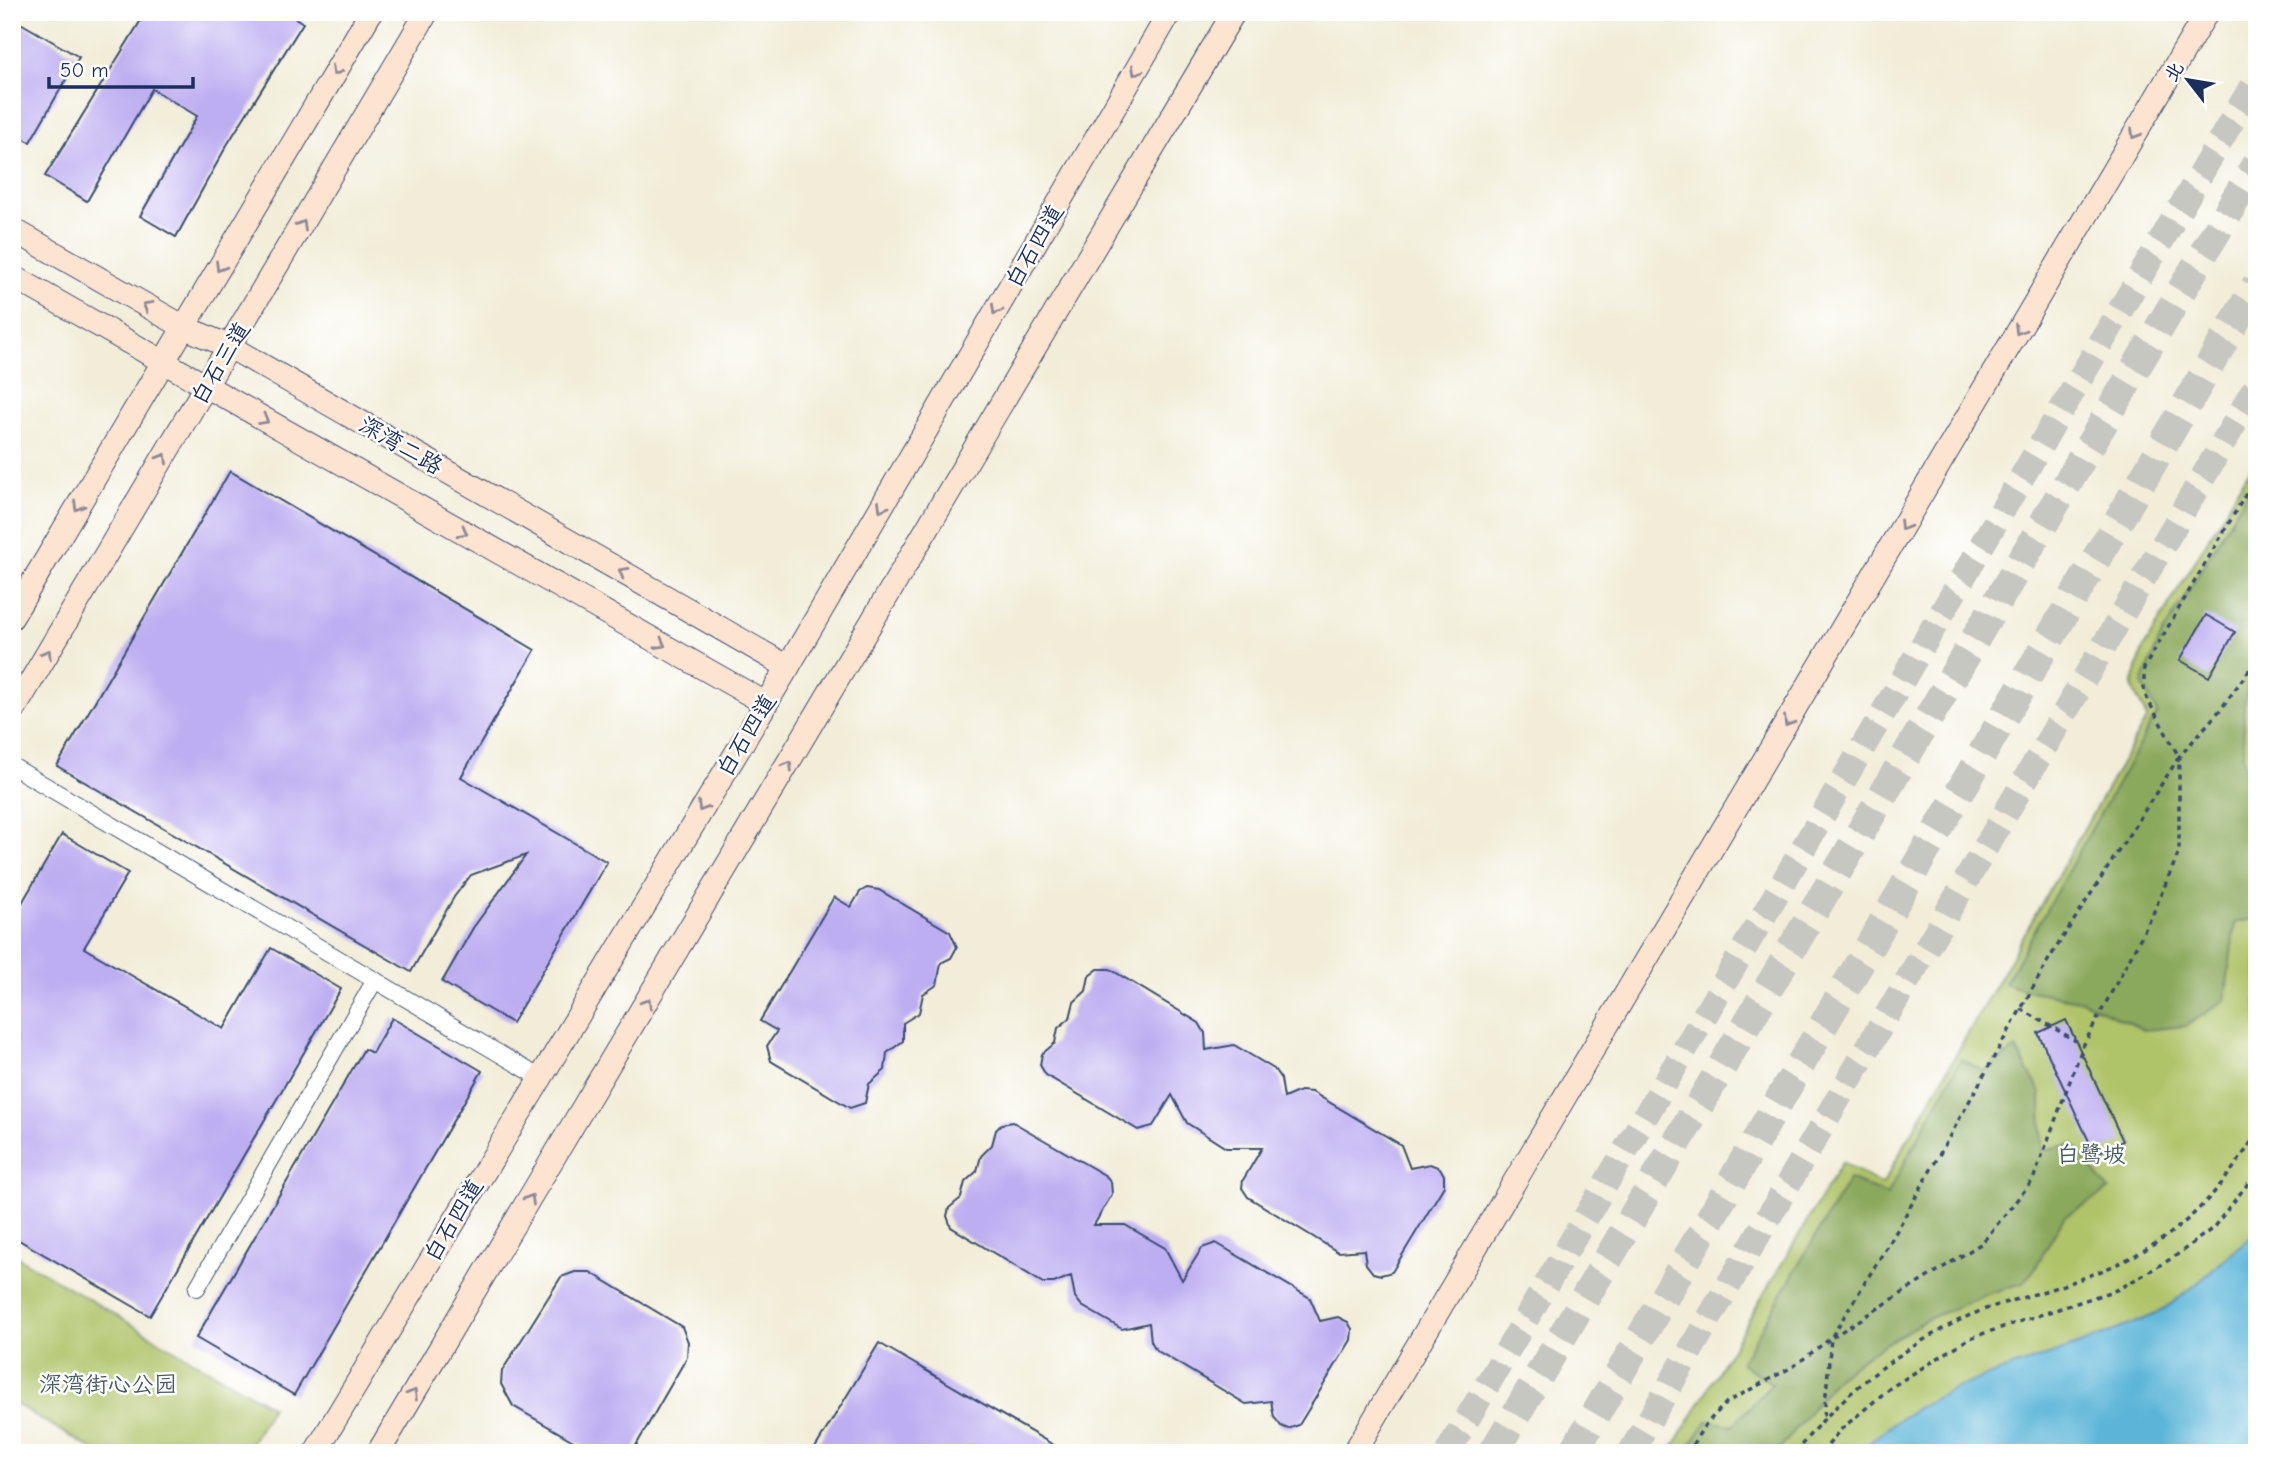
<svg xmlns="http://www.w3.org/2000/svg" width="2269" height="1465" viewBox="0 0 2269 1465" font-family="'Comic Neue','LXGW WenKai TC',sans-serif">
<rect width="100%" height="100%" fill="#fff"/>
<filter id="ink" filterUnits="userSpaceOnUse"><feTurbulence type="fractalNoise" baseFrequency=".0143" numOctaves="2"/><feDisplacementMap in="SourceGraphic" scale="14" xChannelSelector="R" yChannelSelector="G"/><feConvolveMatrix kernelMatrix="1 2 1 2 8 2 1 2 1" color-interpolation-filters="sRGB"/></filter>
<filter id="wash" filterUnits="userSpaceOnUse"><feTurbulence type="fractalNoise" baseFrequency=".00686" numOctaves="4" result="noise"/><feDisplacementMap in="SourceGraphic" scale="28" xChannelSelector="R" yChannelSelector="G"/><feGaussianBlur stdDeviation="1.57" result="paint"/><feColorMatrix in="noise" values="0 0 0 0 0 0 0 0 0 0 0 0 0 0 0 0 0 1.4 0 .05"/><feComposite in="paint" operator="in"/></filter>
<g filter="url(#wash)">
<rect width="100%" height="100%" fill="#f1edd8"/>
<g fill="#afc367" stroke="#657962" stroke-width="2">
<path d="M2257,457V1227L2250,1237C2222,1260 2195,1289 2164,1309C2149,1319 2128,1325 2111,1332C2021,1370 1932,1380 1859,1453H1670L1842,1162L1882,1185L2147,718L2132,686L2143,649Z"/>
<polygon points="12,1254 272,1407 245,1453 99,1453 12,1402"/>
</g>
<g fill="#8ba95c" stroke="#536c5d" stroke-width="2">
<polygon points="2257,475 2257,646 2244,704 2243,756 2248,805 2257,843 2257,918 2235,923 2225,1000 2186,1026 2144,1030 2083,1001 2021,989 2005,983 2157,713 2142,684 2160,639"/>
<polygon points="2016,1049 2041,1093 2042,1150 2073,1144 2109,1190 2064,1217 2034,1270 2023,1283 1990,1293 1926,1320 1865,1356 1836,1378 1777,1453 1685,1453 1707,1421 1733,1425 1772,1384 1741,1363 1849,1179 1887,1195 1961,1059 1984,1071"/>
</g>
<path fill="#5bb5d8" stroke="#3b729b" stroke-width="2" d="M2257,1227V1453H1859C1932,1380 2021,1370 2111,1332C2128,1325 2149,1319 2164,1309C2195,1289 2222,1260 2250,1237Z"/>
<g id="blocks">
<g fill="#bdaef1">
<polygon points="146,12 286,12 303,23 227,145 176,237 140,216 197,116 152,89 87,201 45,176"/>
<polygon points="12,18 79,57 30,142 12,132"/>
<polygon points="230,471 535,650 461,777 607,862 512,1023 442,982 473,928 526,855 471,875 454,897 411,972 57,766"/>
<polygon points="2206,615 2235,632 2209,677 2180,660"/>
<polygon points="62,834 128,873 84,948 224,1029 271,948 341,989 150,1316 12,1236 12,920"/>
<polygon points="867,888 879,890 950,932 957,947 951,958 941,963 937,985 923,994 919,1013 903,1023 903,1041 887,1053 885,1070 869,1084 865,1103 850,1108 771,1061 767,1046 777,1031 760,1021 834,897 851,907 860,892"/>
<polygon points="1098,969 1110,969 1199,1023 1205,1033 1206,1050 1234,1045 1274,1069 1281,1079 1284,1098 1300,1091 1312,1092 1401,1145 1410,1168 1430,1164 1440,1168 1444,1175 1444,1186 1392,1272 1381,1275 1373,1273 1366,1264 1364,1250 1338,1252 1248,1197 1242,1188 1243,1180 1262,1148 1226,1148 1187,1123 1172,1095 1153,1126 1138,1130 1046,1075 1040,1065 1042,1054 1055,1043 1058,1028 1070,1018 1074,1002 1086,991 1089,976"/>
<polygon points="392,1018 482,1071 294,1395 196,1338 364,1049 372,1053"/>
<polygon points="2066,1020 2123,1141 2095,1154 2038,1033"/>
<polygon points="1013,1122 1106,1176 1111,1182 1112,1194 1094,1225 1125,1225 1165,1248 1182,1280 1202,1248 1216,1243 1310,1298 1320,1321 1338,1317 1348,1322 1352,1329 1351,1340 1299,1425 1288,1429 1281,1426 1274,1417 1271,1401 1246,1404 1156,1350 1151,1341 1149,1323 1122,1329 1082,1306 1075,1297 1071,1276 1054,1283 1043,1283 951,1227 947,1216 949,1208 961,1198 965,1182 977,1171 981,1156 992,1145 996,1130 1002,1124"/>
<polygon points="575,1272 590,1272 682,1327 688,1342 687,1357 634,1449 628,1453 594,1453 513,1406 501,1384 502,1371 561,1277"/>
<polygon points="879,1343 1067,1453 812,1453"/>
</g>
</g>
</g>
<g filter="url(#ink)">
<use href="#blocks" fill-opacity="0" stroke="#3b4c70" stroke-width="2"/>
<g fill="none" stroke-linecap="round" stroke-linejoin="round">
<g stroke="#c6c7c0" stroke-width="26" stroke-dasharray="26 13" stroke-linecap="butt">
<polyline points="1447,1453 2257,78"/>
<polyline points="1630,1453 2257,385"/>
</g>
<g stroke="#c6c7c0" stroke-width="30" stroke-dasharray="30 15" stroke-linecap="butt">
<polyline points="1493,1453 2257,163"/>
<polyline points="1573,1453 2257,284"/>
</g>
<defs>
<g id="street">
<polyline points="12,766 539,1077"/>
<polyline points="197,1288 375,980"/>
</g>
<g id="secondary">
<polyline points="12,229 184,327 230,347 788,667"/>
<polyline points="12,276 765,703"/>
<polyline points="12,617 371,12"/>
<polyline points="12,713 427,12"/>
<polyline points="315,1453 788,667 1170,12"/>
<polyline points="378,1453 1234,12"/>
<polyline points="1354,1453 2207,12"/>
</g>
</defs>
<use href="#street" stroke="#3b4c70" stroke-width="18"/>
<use href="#secondary" stroke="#3b4c70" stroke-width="25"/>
<g stroke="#3b4c70" stroke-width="3.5" stroke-dasharray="5 5" stroke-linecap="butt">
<polyline points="2257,685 2253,711 2257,752"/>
<polyline points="2021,1009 2083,1045"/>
<polyline points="1824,1416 1831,1338 1982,1243 2033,1180 2083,1046 2152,916 2179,852 2179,757 2221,709 2257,659"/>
<polyline points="1687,1453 1705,1425 1727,1402 1794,1366 1831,1338 1896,1232 2049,959 2179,757 2144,693 2144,668 2257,475"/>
<path d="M1795,1453C1839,1396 1896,1352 1960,1320C1987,1306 2021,1299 2051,1289C2153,1256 2199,1225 2257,1133"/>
<polyline points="1822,1453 1839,1431 1890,1388 1970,1338 2119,1289 2174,1257 2213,1228 2257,1172"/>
</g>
<use href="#street" stroke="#fff" stroke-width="16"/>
<use href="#secondary" stroke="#fde4d1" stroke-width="23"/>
</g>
<defs><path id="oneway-chevron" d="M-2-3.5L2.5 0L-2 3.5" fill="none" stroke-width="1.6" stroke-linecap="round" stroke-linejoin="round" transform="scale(1.75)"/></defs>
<g stroke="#8c8a98">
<use href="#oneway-chevron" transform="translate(336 71) rotate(121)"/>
<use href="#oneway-chevron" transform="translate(1136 71) rotate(120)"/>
<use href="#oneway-chevron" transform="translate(2135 134) rotate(121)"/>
<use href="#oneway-chevron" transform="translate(302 225) rotate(-60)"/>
<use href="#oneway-chevron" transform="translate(220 267) rotate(121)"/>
<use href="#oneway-chevron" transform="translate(147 306) rotate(-150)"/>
<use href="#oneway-chevron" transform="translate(996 310) rotate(120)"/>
<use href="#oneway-chevron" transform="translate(2019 330) rotate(121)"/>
<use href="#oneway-chevron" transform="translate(264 420) rotate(29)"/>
<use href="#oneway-chevron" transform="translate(163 458) rotate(-59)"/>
<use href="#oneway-chevron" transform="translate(78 506) rotate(121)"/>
<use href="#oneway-chevron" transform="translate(882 507) rotate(120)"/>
<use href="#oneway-chevron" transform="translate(1904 526) rotate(121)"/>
<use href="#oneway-chevron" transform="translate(463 532) rotate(29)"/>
<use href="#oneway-chevron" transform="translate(623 572) rotate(-150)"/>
<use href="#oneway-chevron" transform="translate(661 644) rotate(29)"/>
<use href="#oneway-chevron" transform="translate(47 654) rotate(-59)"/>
<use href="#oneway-chevron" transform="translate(1788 722) rotate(121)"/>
<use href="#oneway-chevron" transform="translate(788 766) rotate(-59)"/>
<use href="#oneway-chevron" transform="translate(702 807) rotate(121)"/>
<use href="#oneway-chevron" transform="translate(647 1003) rotate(-59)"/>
<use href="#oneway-chevron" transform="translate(530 1199) rotate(-59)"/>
<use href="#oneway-chevron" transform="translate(413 1394) rotate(-59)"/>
</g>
</g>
<g text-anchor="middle" stroke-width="5" stroke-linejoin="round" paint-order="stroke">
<g font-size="23" fill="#1b2f5e" stroke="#fff">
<text transform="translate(1034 246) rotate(-60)" y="8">白石四道</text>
<text transform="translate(220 363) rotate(-59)" y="8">白石三道</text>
<text transform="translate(401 445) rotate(30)" y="8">深湾二路</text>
<text transform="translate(746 735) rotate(-59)" y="8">白石四道</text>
<text transform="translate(453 1220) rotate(-59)" y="8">白石四道</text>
</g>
<g font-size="23" fill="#475b61" stroke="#fff">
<text x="2091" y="1162">白鹭坡</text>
<text x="108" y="1392">深湾街心公园</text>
</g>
</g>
<rect width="2269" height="1465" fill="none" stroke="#fff" stroke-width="42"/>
<g transform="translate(2188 80) rotate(301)" stroke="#ffffff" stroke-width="5" paint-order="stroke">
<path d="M0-5L12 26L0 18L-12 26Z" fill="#1b2f5e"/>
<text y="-10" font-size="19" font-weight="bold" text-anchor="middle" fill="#1b2f5e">北</text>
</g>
<path d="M49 77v10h144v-10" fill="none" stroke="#1b2f5e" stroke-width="3.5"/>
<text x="60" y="77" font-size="21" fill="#1b2f5e" stroke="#ffffff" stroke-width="5" paint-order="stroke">50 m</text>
</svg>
